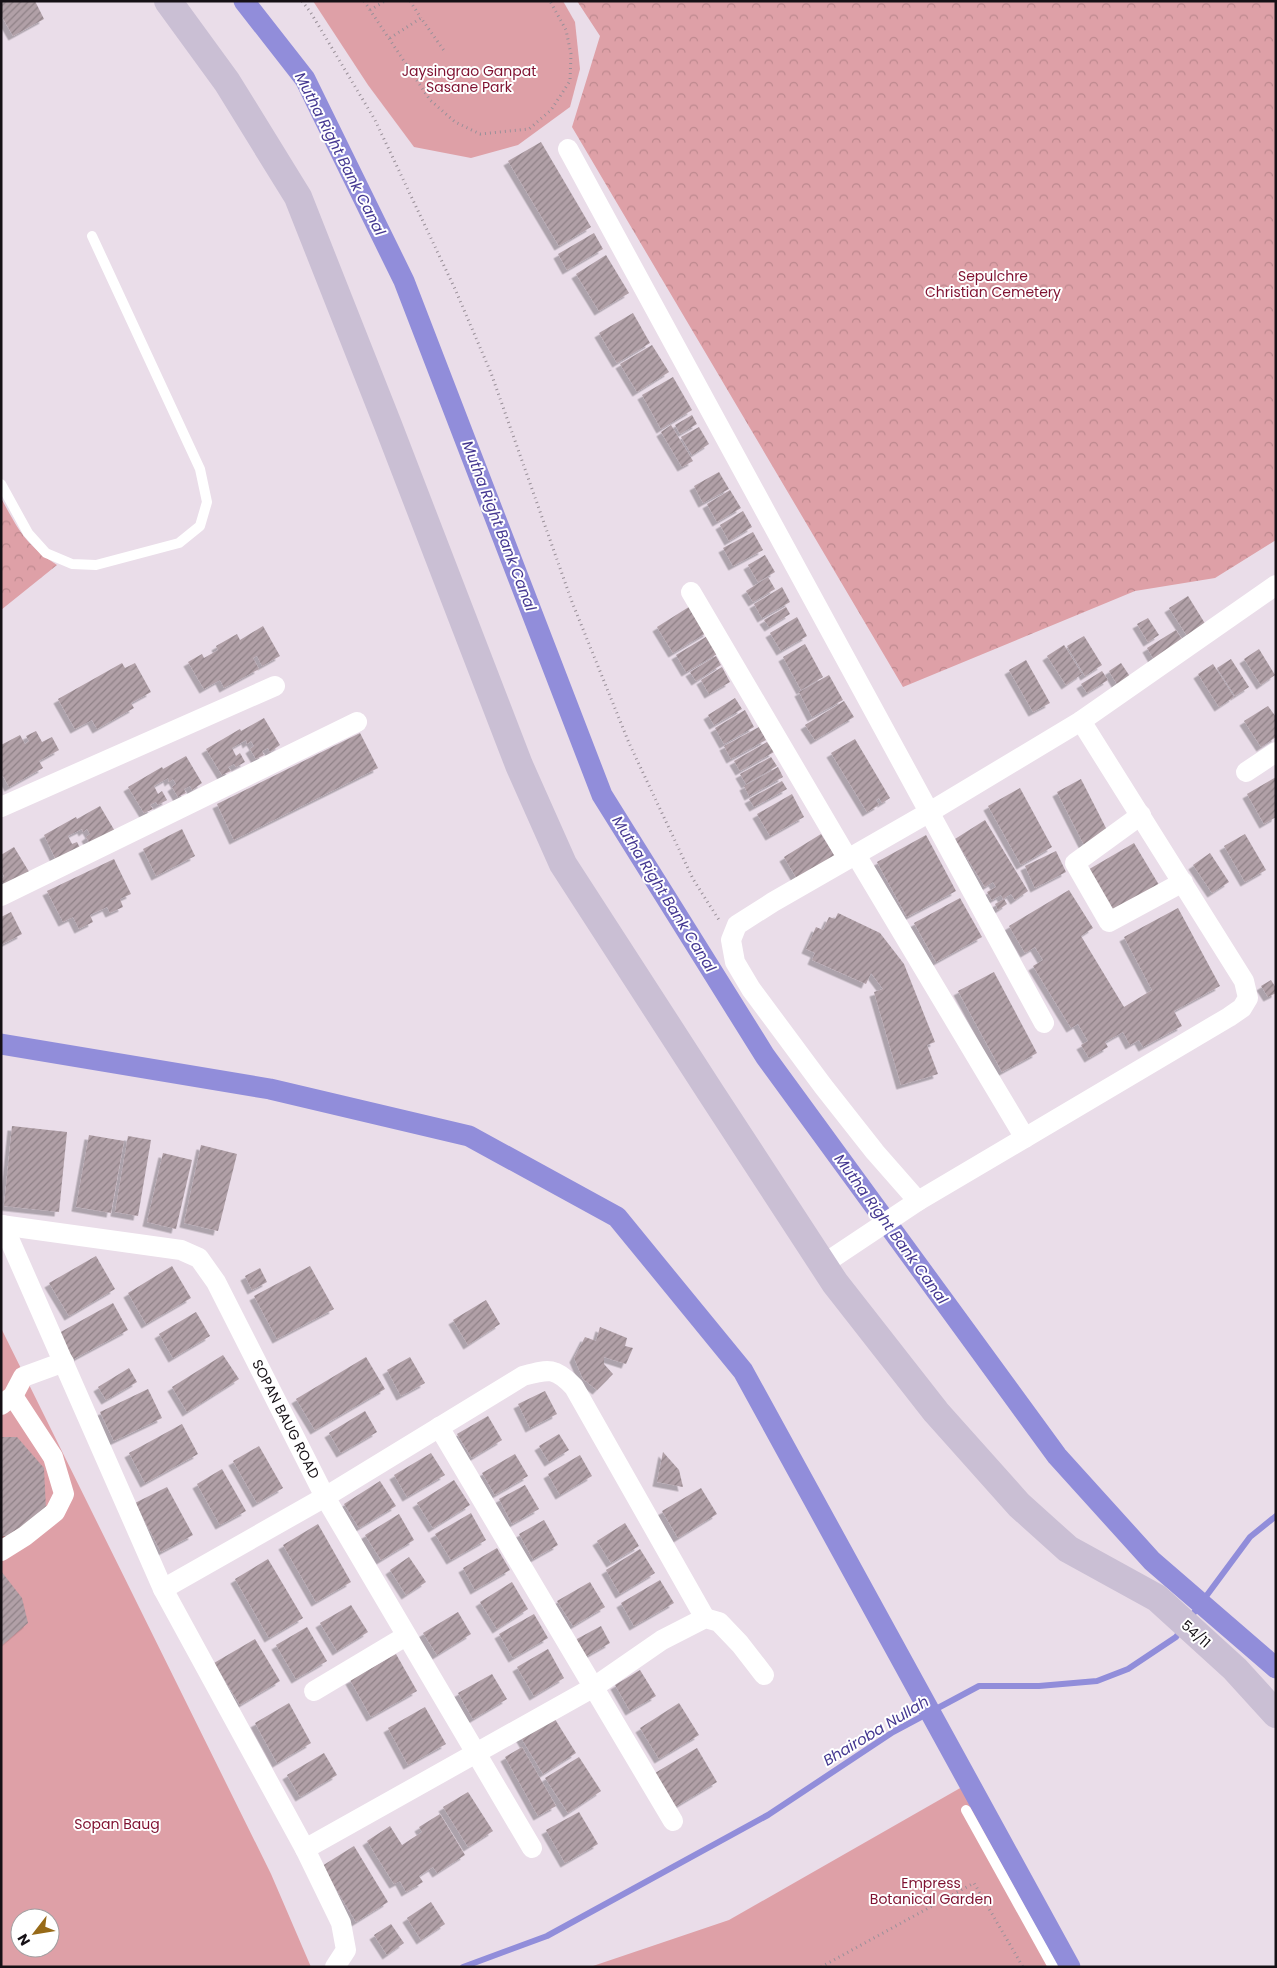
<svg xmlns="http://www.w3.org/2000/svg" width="1277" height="1968" viewBox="0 0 1277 1968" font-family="Poppins,sans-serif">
<defs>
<pattern id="forest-crowns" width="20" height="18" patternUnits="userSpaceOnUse" patternTransform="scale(1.25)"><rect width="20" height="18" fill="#dea0a7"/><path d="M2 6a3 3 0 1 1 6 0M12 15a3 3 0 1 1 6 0" fill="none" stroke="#be898f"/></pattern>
<pattern id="building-hatch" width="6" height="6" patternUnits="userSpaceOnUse" patternTransform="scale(1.25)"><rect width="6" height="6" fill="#b1a0a7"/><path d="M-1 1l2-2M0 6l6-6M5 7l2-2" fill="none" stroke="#8f8187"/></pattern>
<filter id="shadow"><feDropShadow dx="-4.5" dy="4.5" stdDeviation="0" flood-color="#0004"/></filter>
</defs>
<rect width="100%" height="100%" fill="#eadde9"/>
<g fill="#dea0a7" fill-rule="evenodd">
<polygon points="313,1 563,1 575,22 580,69 570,107 518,145 471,158 414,147 368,85"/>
<path d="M1,1328L271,1874L311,1967H1ZM20,1918H50V1948H20Z"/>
<polygon points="962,1787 1058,1967 590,1967 729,1920"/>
</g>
<g fill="url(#forest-crowns)">
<polygon points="577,1 1276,1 1276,540 1215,578 1135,591 903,687 572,127 600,36"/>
<path d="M1,498C19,531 25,544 57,565L1,610Z"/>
</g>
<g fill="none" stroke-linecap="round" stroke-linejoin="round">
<g stroke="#918dda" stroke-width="6">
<polyline points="1190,1618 1250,1537 1276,1516"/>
<polyline points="463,1967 547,1936 768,1815 893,1732 979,1686 1039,1686 1097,1681 1128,1669 1176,1637 1181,1630"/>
</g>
<g stroke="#918dda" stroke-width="21">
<polyline points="244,1 305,79 404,281 602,795 765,1056 1057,1456 1152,1561 1276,1668"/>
<polyline points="1,1044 270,1089 469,1136 617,1217 743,1371 1070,1967"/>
</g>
</g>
<g fill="url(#building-hatch)" filter="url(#shadow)">
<polygon points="1,1 35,1 44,19 13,36 1,15"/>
<polygon points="541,142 591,227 559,246 508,161"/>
<polygon points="594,233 603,249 567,270 558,254"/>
<polygon points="606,255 629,293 599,311 576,274"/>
<polygon points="633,313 650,343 617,363 599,333"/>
<polygon points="652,345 669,372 637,392 620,364"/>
<polygon points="673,377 692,410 661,429 642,395"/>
<polygon points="692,415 697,424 680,434 675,425"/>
<polygon points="671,425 693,461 682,467 661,432"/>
<polygon points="699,427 709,444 692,455 681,437"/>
<polygon points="719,472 729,489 703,503 694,486"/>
<polygon points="730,490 741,508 717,522 707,504"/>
<polygon points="743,511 752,527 729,541 720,525"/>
<polygon points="753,532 763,550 733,566 723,548"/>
<polygon points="765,555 775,572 758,582 748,565"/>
<polygon points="768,577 775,589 753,602 746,591"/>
<polygon points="782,587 790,602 762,618 754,604"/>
<polygon points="1188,596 1209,630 1191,642 1169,608"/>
<polygon points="692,605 708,632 673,653 657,627"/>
<polygon points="786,607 790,614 769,627 764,620"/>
<polygon points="797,617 807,636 781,651 770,633"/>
<polygon points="1148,618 1159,635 1148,642 1137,624"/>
<polygon points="263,626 280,656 262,666 257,656 253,658 259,669 224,688 220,680 204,689 188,662 202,654 204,658 218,650 216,646 237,634 240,640"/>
<polygon points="1176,630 1184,642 1154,660 1147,648"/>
<polygon points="709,635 719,653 686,672 676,655"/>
<polygon points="1084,636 1102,665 1085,676 1067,646"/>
<polygon points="805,644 823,677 801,690 783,657"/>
<polygon points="1064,645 1082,674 1066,685 1047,656"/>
<polygon points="1259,649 1275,675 1261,685 1244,659"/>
<polygon points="716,656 721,665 696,681 690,672"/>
<polygon points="1231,659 1249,687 1235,696 1217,668"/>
<polygon points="1026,660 1050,703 1033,712 1009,670"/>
<polygon points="122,663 125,668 135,663 151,692 131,703 134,708 97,729 92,720 75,729 58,699"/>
<polygon points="1121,663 1131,678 1118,686 1109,671"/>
<polygon points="1213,664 1234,697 1219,707 1198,674"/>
<polygon points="722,667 730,682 709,694 701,680"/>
<polygon points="1102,671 1108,680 1087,693 1081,684"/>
<polygon points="829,675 843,700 812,717 799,692"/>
<polygon points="735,698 742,709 714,725 708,715"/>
<polygon points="844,701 854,717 815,740 805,725"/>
<polygon points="1268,706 1276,717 1276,737 1261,747 1244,721"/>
<polygon points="745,710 754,727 724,744 715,728"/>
<polygon points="264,718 280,745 270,752 268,748 262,751 264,755 256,759 250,749 254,746 251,741 247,744 246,740 232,748 236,756 240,753 245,762 236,767 234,764 228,767 231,771 222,775 206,749 240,729 241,731"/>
<polygon points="759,727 766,740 731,759 724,746"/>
<polygon points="36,731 42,742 52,737 59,750 39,761 43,768 9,787 3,776 1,777 1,745 20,735 25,744 29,741 26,736"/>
<polygon points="360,733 378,768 234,840 217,804"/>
<polygon points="855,739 890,798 882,803 879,798 876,800 879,805 867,812 831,753"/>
<polygon points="767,742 774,752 740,771 734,761"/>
<polygon points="186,756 202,783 192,790 190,786 184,789 186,793 178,797 172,787 176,784 173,779 169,782 168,778 154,786 158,794 162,791 167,800 158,805 156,802 150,805 153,809 144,813 128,787 162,767 163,769"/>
<polygon points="771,757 777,766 746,784 740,774"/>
<polygon points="778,767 783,777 749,796 744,786"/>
<polygon points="1276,777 1276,817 1264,824 1247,794"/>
<polygon points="1081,779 1108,832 1084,845 1057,792"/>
<polygon points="782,781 787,789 754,807 749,799"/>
<polygon points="1020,788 1052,847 1021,865 988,806"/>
<polygon points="792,794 804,817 770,836 757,814"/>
<polygon points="100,806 116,833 92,847 86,837 90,834 87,829 83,832 82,829 68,836 72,844 77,842 81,850 58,864 44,835 76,817 77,819"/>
<polygon points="985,820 1028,891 1015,900 1011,894 1003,899 1001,895 992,900 987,892 996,887 993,882 985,887 955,839"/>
<polygon points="182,829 195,856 156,876 143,849"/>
<polygon points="821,834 838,861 800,884 784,857"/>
<polygon points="1245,834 1266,870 1245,882 1224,846"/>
<polygon points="926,835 956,891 907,917 877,862"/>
<polygon points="1134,843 1162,890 1113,918 1086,871"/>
<polygon points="14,847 31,875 7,889 1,880 4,876 1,870 1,855"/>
<polygon points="1056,851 1066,872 1035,888 1025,866"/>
<polygon points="1210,853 1229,882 1212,893 1193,865"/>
<polygon points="114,859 131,894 120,899 123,907 110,913 107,907 90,915 93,922 79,929 73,917 63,922 47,891"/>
<polygon points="1069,890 1093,928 1081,936 1124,1007 1152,990 1124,937 1178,908 1220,986 1174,1011 1182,1026 1143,1047 1139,1040 1130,1045 1123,1032 1105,1042 1108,1047 1089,1058 1081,1045 1088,1041 1078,1024 1071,1028 1033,966 1043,960 1035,947 1025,953 1009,926"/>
<polygon points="960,898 982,937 936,962 914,923"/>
<polygon points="1004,899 1007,904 998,910 995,904"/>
<polygon points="11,912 22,934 1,945 1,917"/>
<polygon points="838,913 880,933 904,964 935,1042 927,1045 938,1074 901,1085 874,992 883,989 871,973 866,984 812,960 815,953 806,949 816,927 823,930 829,917 835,919"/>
<polygon points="994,972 1037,1053 1002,1072 958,991"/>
<polygon points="1271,980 1276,988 1276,993 1268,997 1261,986"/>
<polygon points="12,1126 67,1132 59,1212 4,1206"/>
<polygon points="89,1135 124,1141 111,1213 76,1207"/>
<polygon points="128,1136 151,1140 138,1216 115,1212"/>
<polygon points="201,1145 237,1154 218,1231 184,1223"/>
<polygon points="163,1153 192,1160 176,1229 147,1222"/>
<polygon points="96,1256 115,1289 69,1316 49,1283"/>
<polygon points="172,1266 191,1298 146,1324 128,1293"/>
<polygon points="310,1266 334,1309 277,1339 254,1296"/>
<polygon points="260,1268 267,1282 252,1290 245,1276"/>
<polygon points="486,1300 500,1324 468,1345 453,1320"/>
<polygon points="113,1303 128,1330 72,1360 57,1334"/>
<polygon points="196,1312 210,1336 173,1358 159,1334"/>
<polygon points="600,1327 627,1338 625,1346 633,1348 626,1364 604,1357 604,1364 613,1374 597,1390 583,1379 574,1358 585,1337 596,1341"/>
<polygon points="223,1355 239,1379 187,1412 172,1387"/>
<polygon points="366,1357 385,1389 315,1430 296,1399"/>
<polygon points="410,1357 425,1383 401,1396 387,1370"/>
<polygon points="129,1368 137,1382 106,1400 98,1387"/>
<polygon points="148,1389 162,1418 114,1441 100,1412"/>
<polygon points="545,1391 557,1414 530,1428 518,1404"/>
<polygon points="365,1411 377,1432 341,1453 329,1433"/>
<polygon points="488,1416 502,1440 472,1458 457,1434"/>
<polygon points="182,1424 198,1454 145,1483 129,1453"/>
<polygon points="559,1434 569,1450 549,1462 539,1446"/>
<polygon points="1,1437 17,1437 44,1468 46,1510 7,1536 1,1536"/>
<polygon points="259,1446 283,1488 257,1503 233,1461"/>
<polygon points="663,1452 679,1470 683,1487 657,1482"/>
<polygon points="431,1453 445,1475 407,1497 394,1475"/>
<polygon points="515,1454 528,1476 495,1495 482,1473"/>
<polygon points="580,1455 592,1476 560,1495 548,1474"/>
<polygon points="222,1469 246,1511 220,1525 197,1484"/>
<polygon points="454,1480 470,1505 433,1528 417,1503"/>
<polygon points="380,1481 396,1506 359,1528 344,1504"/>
<polygon points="525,1485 539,1509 512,1524 499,1499"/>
<polygon points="167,1487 193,1535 161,1552 135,1503"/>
<polygon points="701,1488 717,1514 678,1538 662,1511"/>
<polygon points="471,1513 486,1540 451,1560 435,1534"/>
<polygon points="399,1514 414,1540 381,1560 365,1535"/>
<polygon points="544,1520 558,1545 533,1559 519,1534"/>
<polygon points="625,1523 639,1546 611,1563 597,1541"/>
<polygon points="318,1524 351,1582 316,1602 283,1545"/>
<polygon points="497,1548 510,1570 475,1590 463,1568"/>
<polygon points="640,1549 655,1573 620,1594 606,1570"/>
<polygon points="409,1557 426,1582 406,1595 390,1570"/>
<polygon points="268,1559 303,1618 269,1638 235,1579"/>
<polygon points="1,1571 22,1598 28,1623 1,1646"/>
<polygon points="660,1580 674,1603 634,1626 621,1603"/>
<polygon points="512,1582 528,1609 497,1629 480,1602"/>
<polygon points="590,1582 605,1607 573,1626 557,1601"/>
<polygon points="351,1605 368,1632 337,1651 320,1623"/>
<polygon points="458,1612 471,1634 437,1655 423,1633"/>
<polygon points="534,1614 548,1638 513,1658 499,1634"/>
<polygon points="601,1626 610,1643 585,1657 575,1640"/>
<polygon points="307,1627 327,1661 296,1679 276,1645"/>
<polygon points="255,1639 280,1681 240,1705 214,1663"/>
<polygon points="548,1649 564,1678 534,1696 517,1667"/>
<polygon points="396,1654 417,1691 371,1717 350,1680"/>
<polygon points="640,1670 656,1696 630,1711 615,1685"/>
<polygon points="492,1674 507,1699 473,1719 458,1693"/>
<polygon points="289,1703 311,1743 277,1763 255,1723"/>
<polygon points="679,1703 699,1735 659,1759 640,1728"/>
<polygon points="425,1707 446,1744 408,1765 388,1728"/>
<polygon points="553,1716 576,1753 543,1774 520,1736"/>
<polygon points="522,1747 556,1806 538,1816 505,1757"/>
<polygon points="697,1748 717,1782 675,1807 655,1773"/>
<polygon points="324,1753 337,1775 300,1797 287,1775"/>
<polygon points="579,1757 601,1791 568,1813 545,1778"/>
<polygon points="468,1792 493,1831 468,1847 443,1807"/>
<polygon points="579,1812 598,1844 565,1863 546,1830"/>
<polygon points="440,1814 465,1855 437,1873 433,1867 419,1876 423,1882 406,1892 400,1881 394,1884 367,1841 390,1826 402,1845 422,1832 419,1827"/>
<polygon points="354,1846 388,1902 356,1922 322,1866"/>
<polygon points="431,1902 445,1924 421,1940 407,1918"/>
<polygon points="391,1924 404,1943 387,1955 374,1935"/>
</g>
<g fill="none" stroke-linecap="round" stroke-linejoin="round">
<g stroke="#9a9099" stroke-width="3" stroke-dasharray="1 4" stroke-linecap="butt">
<polyline points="302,1 311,13 375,120 455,289 491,373 572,602 629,743 693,879 719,920"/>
<polyline points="364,1 430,100 455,122 480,134 529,129 551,110 570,81 571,54 566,30 550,1"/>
<polyline points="410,1 421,18"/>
<polyline points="370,10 385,1"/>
<polyline points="390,38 421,18 445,52"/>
<polyline points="821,1967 974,1883 1023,1967"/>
</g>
<g stroke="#fff" stroke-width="10">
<polyline points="1,484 28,533 46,553 72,564 96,565 179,543 200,526 207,502 200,469 92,236"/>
<polyline points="966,1810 1053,1967"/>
</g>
<g stroke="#fff" stroke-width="20">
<polyline points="568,149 1044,1023"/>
<polyline points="691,592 848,859"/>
<polyline points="1246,772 1276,752"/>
<polyline points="1,807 275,686"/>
<polyline points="1141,815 1075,863 1109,922 1183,882"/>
<polyline points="856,855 1025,1138"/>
<polyline points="1,896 357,722"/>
<polyline points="918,1201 875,1152 823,1086 751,989 735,962 731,940 737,925 773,902 928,813 1081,721 1276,585"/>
<polyline points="1,1225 181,1250 199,1258 216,1282 325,1497 532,1848"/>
<polyline points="3,1225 163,1589 305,1849 341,1923 346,1950 335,1967"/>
<polyline points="822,1265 918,1201 1229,1017 1242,1008 1248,998 1244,981 1081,721"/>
<polyline points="1,1405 13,1396 23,1377 64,1362"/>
<polyline points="439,1427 673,1821"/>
<polyline points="1,1551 25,1536 55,1512 64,1494 53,1457 13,1396"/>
<path d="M163,1589L325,1497L523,1376C549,1369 555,1367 574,1387L705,1618"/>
<polyline points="314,1691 406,1636"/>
<polyline points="305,1849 594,1687 662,1640 705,1618 719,1622 740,1644 764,1675"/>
</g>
<polyline stroke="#cabfd4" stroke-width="28" points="168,1 227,82 298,197 388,425 519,765 563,864 711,1093 835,1283 936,1412 1019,1505 1068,1549 1157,1598 1235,1669 1276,1714"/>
</g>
<g text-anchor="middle" stroke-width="4" stroke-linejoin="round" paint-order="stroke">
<g font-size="14" fill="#7f1130" stroke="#fff">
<text x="469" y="76">Jaysingrao Ganpat<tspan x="469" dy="16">Sasane Park</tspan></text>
<text x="993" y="281">Sepulchre<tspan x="993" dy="16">Christian Cemetery</tspan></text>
<text x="117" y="1829">Sopan Baug</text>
<text x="931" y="1888">Empress<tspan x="931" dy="16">Botanical Garden</tspan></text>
</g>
<g font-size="14" fill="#151015" stroke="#fff">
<text transform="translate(286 1419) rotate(63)" y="5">SOPAN BAUG ROAD</text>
<text transform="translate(1196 1634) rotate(42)" y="5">54/11</text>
</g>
<g font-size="15" font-style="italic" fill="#453891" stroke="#fff">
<text transform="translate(340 154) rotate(63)" y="5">Mutha Right Bank Canal</text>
<text transform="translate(499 526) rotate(69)" y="5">Mutha Right Bank Canal</text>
<text transform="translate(664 894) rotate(58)" y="5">Mutha Right Bank Canal</text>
<text transform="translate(891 1229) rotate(54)" y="5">Mutha Right Bank Canal</text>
<text transform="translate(876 1731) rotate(-31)" y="5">Bhairoba Nullah</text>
</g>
</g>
<rect width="1277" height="1968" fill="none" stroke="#151015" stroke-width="5"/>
<g transform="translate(35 1933) rotate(239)"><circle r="24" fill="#ffffff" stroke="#a19fa1"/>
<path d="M0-4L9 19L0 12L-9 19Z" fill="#976a18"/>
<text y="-8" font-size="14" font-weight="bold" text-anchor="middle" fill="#151015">N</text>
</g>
</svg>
